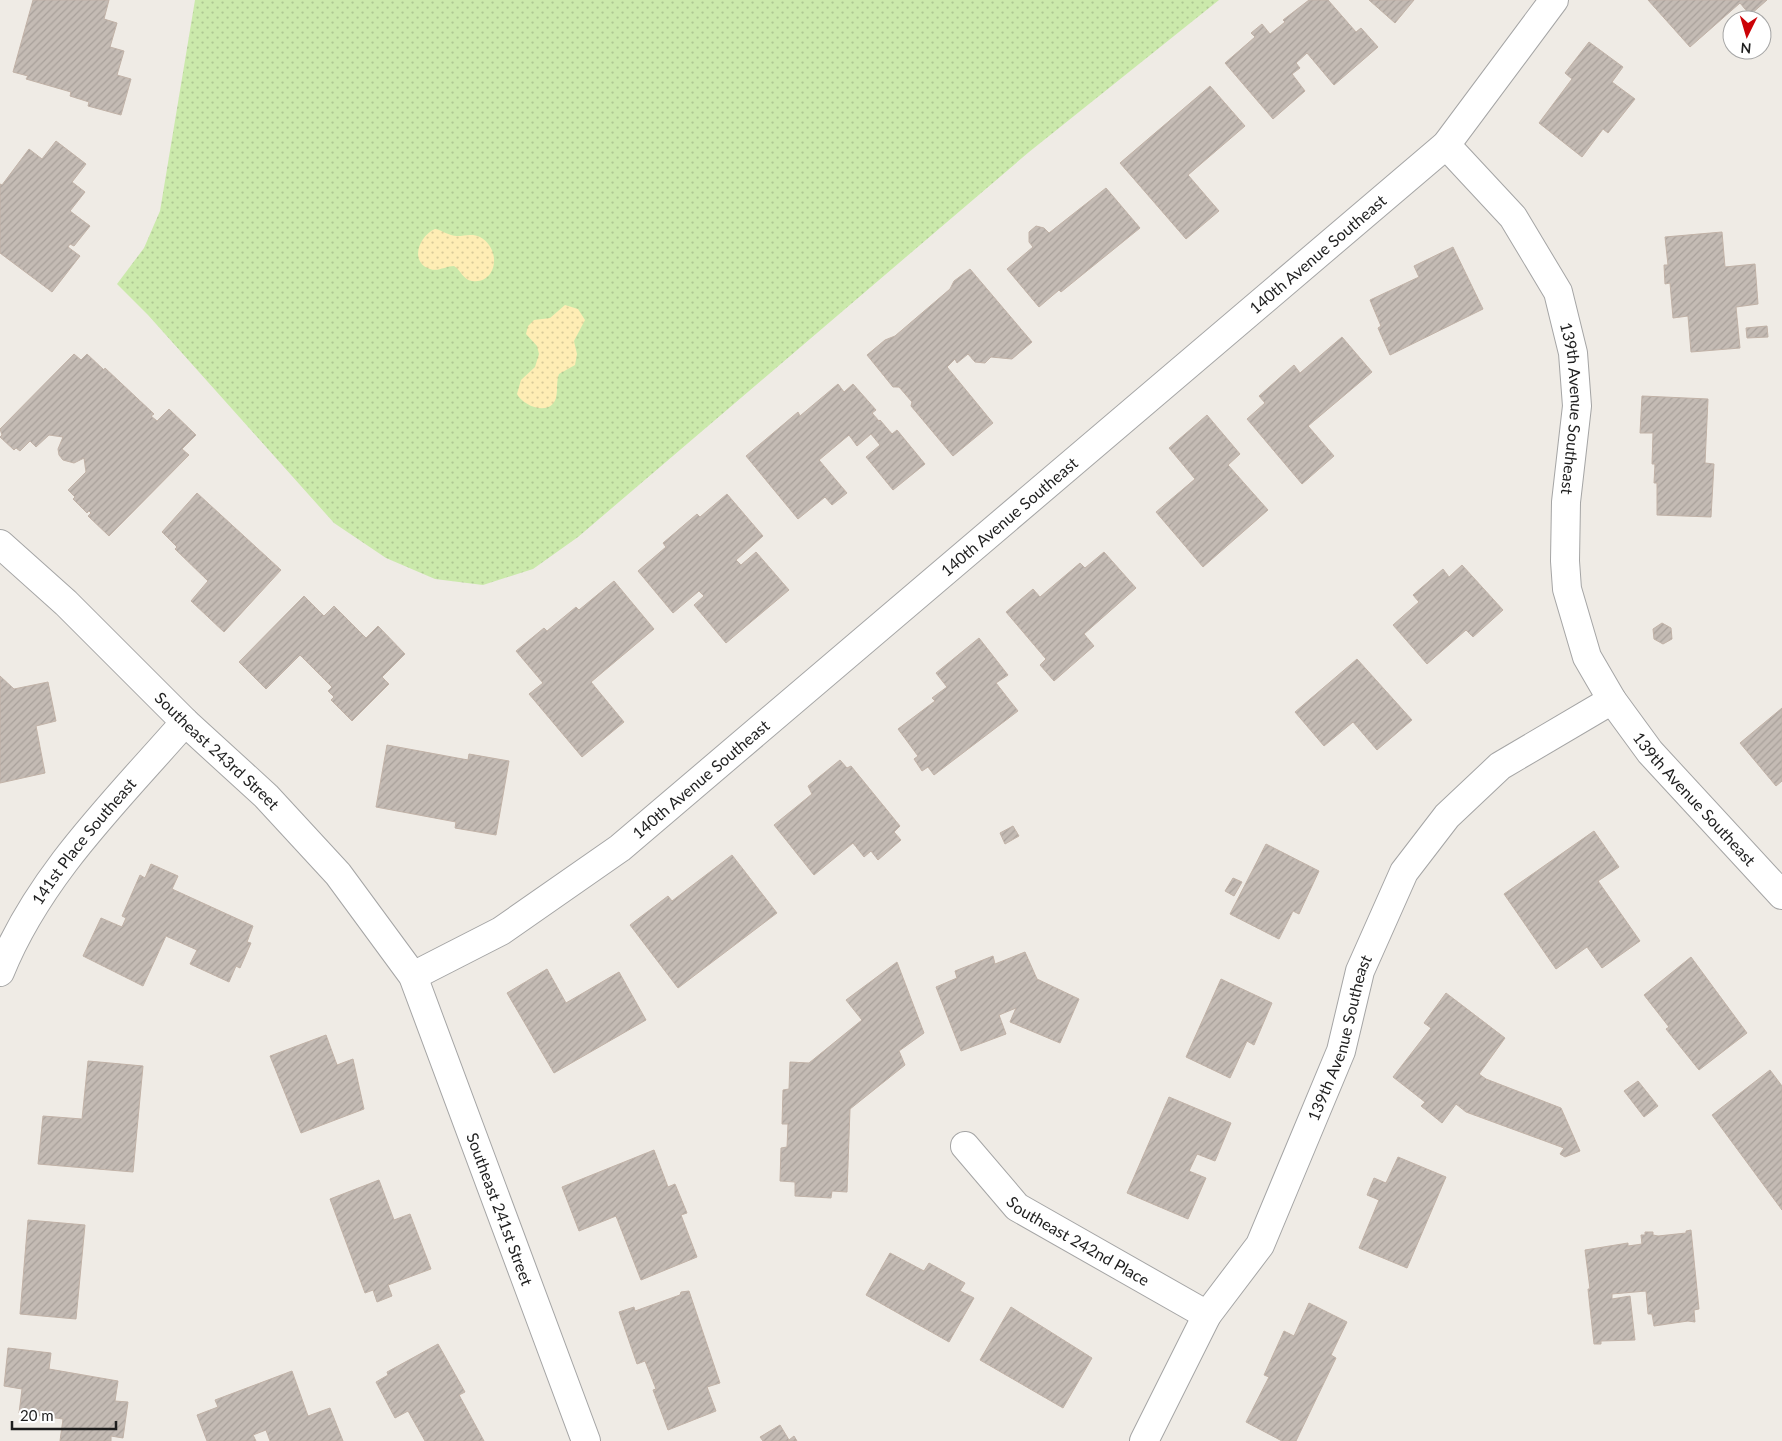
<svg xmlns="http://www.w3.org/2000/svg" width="1782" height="1441" viewBox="0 0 1782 1441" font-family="Lato,sans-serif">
<defs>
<pattern id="grass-dots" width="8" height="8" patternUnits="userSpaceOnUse" patternTransform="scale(1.25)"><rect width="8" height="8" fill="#cbe9ab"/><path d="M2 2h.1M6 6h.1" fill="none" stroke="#aec793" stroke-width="1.8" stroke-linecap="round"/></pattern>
<pattern id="sand-dots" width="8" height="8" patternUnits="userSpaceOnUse" patternTransform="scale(1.25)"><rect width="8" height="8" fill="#feedb4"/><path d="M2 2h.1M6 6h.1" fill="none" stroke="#d9cb9a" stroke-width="1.8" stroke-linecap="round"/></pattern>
<pattern id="building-hatch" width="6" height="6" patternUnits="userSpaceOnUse" patternTransform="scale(1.25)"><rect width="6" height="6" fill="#c4bbb4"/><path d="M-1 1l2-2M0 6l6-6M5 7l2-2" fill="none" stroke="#a8a09a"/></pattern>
</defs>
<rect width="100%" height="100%" fill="#efebe5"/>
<polygon fill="url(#grass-dots)" points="195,0 1219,0 1029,152 578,537 533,569 483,585 435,579 386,558 334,523 148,315 117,284 144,248 160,211"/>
<g fill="url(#sand-dots)">
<path d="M435,229C442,230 449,236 457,236C465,236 472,233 480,237C503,250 496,285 472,281C463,280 461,270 454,266C446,266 438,272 430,269C409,262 419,236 435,229Z"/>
<path d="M565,305L578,309L585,320L574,341L577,354L575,365L559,374C556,382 558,390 556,398C550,417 523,406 517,394L521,380L535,367L539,354L537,346L526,334L528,326L534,320L550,318Z"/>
</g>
<g fill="url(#building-hatch)" stroke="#c1b2a7">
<polygon points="33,0 109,0 104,19 117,23 110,47 124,51 117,75 131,79 121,115 88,106 89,102 70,96 71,92 26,79 28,76 13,72"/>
<polygon points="1309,0 1328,0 1356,32 1361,28 1378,47 1334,85 1307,53 1296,63 1300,68 1292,74 1305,91 1273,119 1225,63 1255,37 1251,33 1262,24 1270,34 1285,22 1283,20"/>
<polygon points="1369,0 1414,0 1395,23"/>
<polygon points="1648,0 1767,0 1750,15 1740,3 1690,47"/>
<polygon points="1589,42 1623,67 1612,82 1635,99 1608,133 1603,129 1582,157 1539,123 1572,79 1565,73"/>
<polygon points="1210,86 1245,126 1188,175 1219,211 1186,239 1120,163"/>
<polygon points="56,141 86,164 72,182 85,192 70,211 90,226 74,246 70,244 68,247 80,256 52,292 0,253 0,184 2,185 29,149 42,159"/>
<polygon points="1106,188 1140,228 1061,292 1059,290 1039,307 1007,269 1033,247 1029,242 1029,232 1036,226 1044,228 1049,233"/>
<polygon points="1722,232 1725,267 1755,264 1758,304 1736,307 1740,348 1691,352 1688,316 1673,318 1670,283 1665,284 1664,265 1668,265 1665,237"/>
<polygon points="1453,247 1483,309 1390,355 1378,328 1381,326 1370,300 1419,277 1414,266"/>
<polygon points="970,269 1032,342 1012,359 991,357 985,363 975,362 968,354 957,363 955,359 947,367 993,423 953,456 911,406 912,402 899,387 893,387 867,355 885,340 895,336 950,289 954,281"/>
<polygon points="1767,326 1768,337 1747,338 1746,328"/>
<polygon points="1342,337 1372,372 1308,426 1334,456 1302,484 1247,419 1265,403 1259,396 1294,365 1300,373"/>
<polygon points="74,354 81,360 87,354 104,370 105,368 154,414 151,416 157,421 169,409 196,435 182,449 189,455 109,536 88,516 91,513 89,511 87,513 73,499 75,497 68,490 86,472 84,458 74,463 63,460 59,455 58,449 63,437 49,435 36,447 30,441 20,451 16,448 14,450 0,437 2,435 0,429"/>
<polygon points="838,384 844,392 853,384 876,410 872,413 879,421 880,420 892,434 897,430 925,464 893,490 866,457 880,445 871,434 857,446 849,435 819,460 847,493 832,505 825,497 798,519 746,456 798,412 800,416"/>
<polygon points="1642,396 1708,399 1705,463 1714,464 1711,517 1657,515 1657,483 1654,483 1655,464 1652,464 1653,433 1640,433"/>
<polygon points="1207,415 1240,454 1228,465 1268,510 1203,567 1156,512 1195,479 1169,448"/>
<polygon points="197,493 281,570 224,632 191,601 208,581 175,549 177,547 162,532"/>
<polygon points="727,494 763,536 736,560 741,565 756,552 789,590 726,643 694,605 704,596 699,591 673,613 638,571 666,547 663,543 697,514 700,517"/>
<polygon points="1104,552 1136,588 1084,634 1094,646 1054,681 1040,665 1046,659 1006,612 1033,589 1040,597 1080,563 1085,568"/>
<polygon points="1462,565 1503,610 1473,637 1466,630 1427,664 1393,625 1419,602 1413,595 1443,569 1449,577"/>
<polygon points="614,581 654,629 591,682 624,722 582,757 529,694 543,683 516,651 544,628 547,631 576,607 579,610"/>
<polygon points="304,596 324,616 334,606 366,638 378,626 405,654 382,677 389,684 352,721 331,700 334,697 328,691 332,687 300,655 266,689 239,662"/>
<polygon points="1662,623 1671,628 1672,639 1663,644 1654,639 1653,629"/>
<polygon points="979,638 1008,675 996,683 1018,711 934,775 928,767 922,771 914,759 918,756 898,729 935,701 932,698 947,687 936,673"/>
<polygon points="1357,659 1412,720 1377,750 1353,722 1324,746 1295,712"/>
<polygon points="0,676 14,689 48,682 56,721 36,726 45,773 0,783"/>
<polygon points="1782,708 1782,781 1776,786 1740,743"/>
<polygon points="387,745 468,760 469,754 509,761 496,835 455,828 456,822 376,807"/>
<polygon points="840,760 847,768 851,766 900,826 894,832 901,840 878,860 871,851 864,857 853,843 814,875 774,825 812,794 808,786"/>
<polygon points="1013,826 1019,836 1005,844 1000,833"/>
<polygon points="1594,831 1619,867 1598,881 1640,941 1602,968 1587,947 1556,969 1504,894"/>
<polygon points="1266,844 1319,871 1299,914 1293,911 1279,939 1230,914"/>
<polygon points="732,855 777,913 678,988 630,925 668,896 672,901"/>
<polygon points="151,864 178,876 172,889 253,926 247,942 251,943 240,968 236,966 229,982 190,964 197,950 166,936 143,986 83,956 101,918 122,927 126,918 122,916 140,875 145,878"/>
<polygon points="1233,878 1242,882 1234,896 1225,891"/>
<polygon points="1025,952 1037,979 1079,999 1060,1043 1010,1022 1016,1008 999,1015 1006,1034 961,1051 936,987 957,978 955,971 993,956 995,964"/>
<polygon points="1691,957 1747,1033 1699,1070 1666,1029 1669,1027 1644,995"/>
<polygon points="897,962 924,1033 899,1051 905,1065 850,1109 847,1192 832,1191 831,1198 795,1196 795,1182 780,1181 781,1148 787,1147 788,1124 782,1124 783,1090 789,1089 790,1062 809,1063 862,1020 846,1000"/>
<polygon points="547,969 566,1003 619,972 646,1020 554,1073 507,993"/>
<polygon points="1221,979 1272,1003 1254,1045 1247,1041 1230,1078 1186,1057"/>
<polygon points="1446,993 1505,1038 1479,1074 1486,1079 1561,1108 1580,1151 1565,1157 1560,1154 1564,1148 1466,1112 1456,1104 1442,1123 1421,1106 1425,1102 1393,1077 1431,1028 1424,1023"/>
<polygon points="326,1035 337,1065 353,1059 364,1109 301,1133 270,1056"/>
<polygon points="88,1061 143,1066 133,1172 38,1164 43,1116 82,1119"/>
<polygon points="1770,1070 1782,1086 1782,1210 1712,1115"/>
<polygon points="1638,1081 1658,1106 1644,1117 1624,1091"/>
<polygon points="1169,1097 1231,1123 1215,1161 1197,1154 1189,1171 1206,1178 1188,1219 1127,1193"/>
<polygon points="654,1150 668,1187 675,1184 687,1213 681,1215 697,1257 641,1280 616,1216 579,1231 562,1187"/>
<polygon points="1398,1157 1446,1177 1407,1268 1359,1248 1379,1200 1367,1195 1374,1178 1386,1183"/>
<polygon points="379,1180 394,1220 410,1214 431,1269 388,1285 392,1296 377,1302 373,1290 365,1293 330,1199"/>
<polygon points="28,1220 85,1225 76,1319 20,1314"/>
<polygon points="1691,1230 1699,1309 1694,1310 1695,1322 1688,1321 1654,1326 1652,1314 1648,1314 1646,1291 1612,1294 1612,1299 1630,1296 1635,1340 1601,1341 1601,1344 1594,1344 1588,1289 1590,1289 1585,1250 1628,1243 1628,1246 1642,1244 1641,1235 1645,1235 1645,1232 1653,1232 1653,1235 1658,1236 1686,1233 1686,1231"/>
<polygon points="890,1253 924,1271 929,1263 965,1283 960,1291 974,1298 949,1342 866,1295"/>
<polygon points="689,1291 720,1383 707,1387 716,1411 668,1430 653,1390 656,1389 645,1361 637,1364 619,1312 634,1307 635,1311 680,1295 681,1292"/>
<polygon points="1309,1303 1347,1322 1331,1355 1336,1358 1296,1441 1282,1441 1246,1422 1269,1377 1264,1375 1284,1331 1294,1336"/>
<polygon points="1011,1307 1092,1358 1063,1408 980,1360"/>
<polygon points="438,1344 465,1392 459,1395 484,1441 425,1441 408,1411 395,1418 376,1382 388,1375 387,1372"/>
<polygon points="8,1348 51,1353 49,1369 118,1381 115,1401 128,1402 123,1438 111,1436 111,1441 60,1441 63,1419 19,1413 22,1389 4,1386"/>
<polygon points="292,1371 308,1416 330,1408 343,1441 270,1441 266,1430 253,1435 256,1441 207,1441 197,1415 218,1407 215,1400"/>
<polygon points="780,1425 789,1440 794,1436 797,1441 763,1441 760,1437"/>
</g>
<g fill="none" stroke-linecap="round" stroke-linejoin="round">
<defs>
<g id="street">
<path id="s1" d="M1446,145L1513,217L1558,292L1573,353L1577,406L1566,502L1565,561L1567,589L1587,657L1612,700L1650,752L1782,895"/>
<path id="s2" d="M0,544L66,603L185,722L266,796L338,874L413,976L586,1441"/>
<path id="s3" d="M0,972C39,875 117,800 185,722"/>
<path id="s4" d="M413,976L501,931L620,848L1446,145L1554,0"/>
<path id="s5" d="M965,1146L1017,1207L1207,1315"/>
<path id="s6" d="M1144,1441L1207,1315L1260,1245L1341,1051L1360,971L1404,872L1447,816L1500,766L1612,700"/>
</g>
</defs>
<use href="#street" stroke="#a5a5a5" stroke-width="30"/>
<use href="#street" stroke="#fff" stroke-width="28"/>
</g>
<g text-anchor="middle" stroke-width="4" stroke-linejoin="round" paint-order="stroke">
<g font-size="16" fill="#1e1e1e" stroke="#fff">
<text dy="6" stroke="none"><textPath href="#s4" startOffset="1160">140th Avenue Southeast</textPath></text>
<text dy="6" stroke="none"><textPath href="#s1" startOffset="304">139th Avenue Southeast</textPath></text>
<text dy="6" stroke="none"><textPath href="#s4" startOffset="755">140th Avenue Southeast</textPath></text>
<text dy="6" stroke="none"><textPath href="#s2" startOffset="300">Southeast 243rd Street</textPath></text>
<text dy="6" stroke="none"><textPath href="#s4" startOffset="350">140th Avenue Southeast</textPath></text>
<text dy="6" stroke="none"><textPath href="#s1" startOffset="735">139th Avenue Southeast</textPath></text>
<text dy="6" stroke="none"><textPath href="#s3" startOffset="156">141st Place Southeast</textPath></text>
<text dy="6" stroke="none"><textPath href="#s6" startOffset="451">139th Avenue Southeast</textPath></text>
<text dy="6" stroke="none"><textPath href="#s2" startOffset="848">Southeast 241st Street</textPath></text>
<text dy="6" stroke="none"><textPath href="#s5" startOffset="150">Southeast 242nd Place</textPath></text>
</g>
</g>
<g transform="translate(1747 35) rotate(185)"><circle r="24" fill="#ffffff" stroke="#a5a5a5"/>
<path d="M0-4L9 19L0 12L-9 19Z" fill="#cb0207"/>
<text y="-8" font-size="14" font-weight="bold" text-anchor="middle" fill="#1e1e1e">N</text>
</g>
<path d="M12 1421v8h104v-8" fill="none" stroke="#1e1e1e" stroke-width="2.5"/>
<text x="20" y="1421" font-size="15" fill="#1e1e1e" stroke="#ffffff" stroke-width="4" paint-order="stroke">20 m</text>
</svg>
